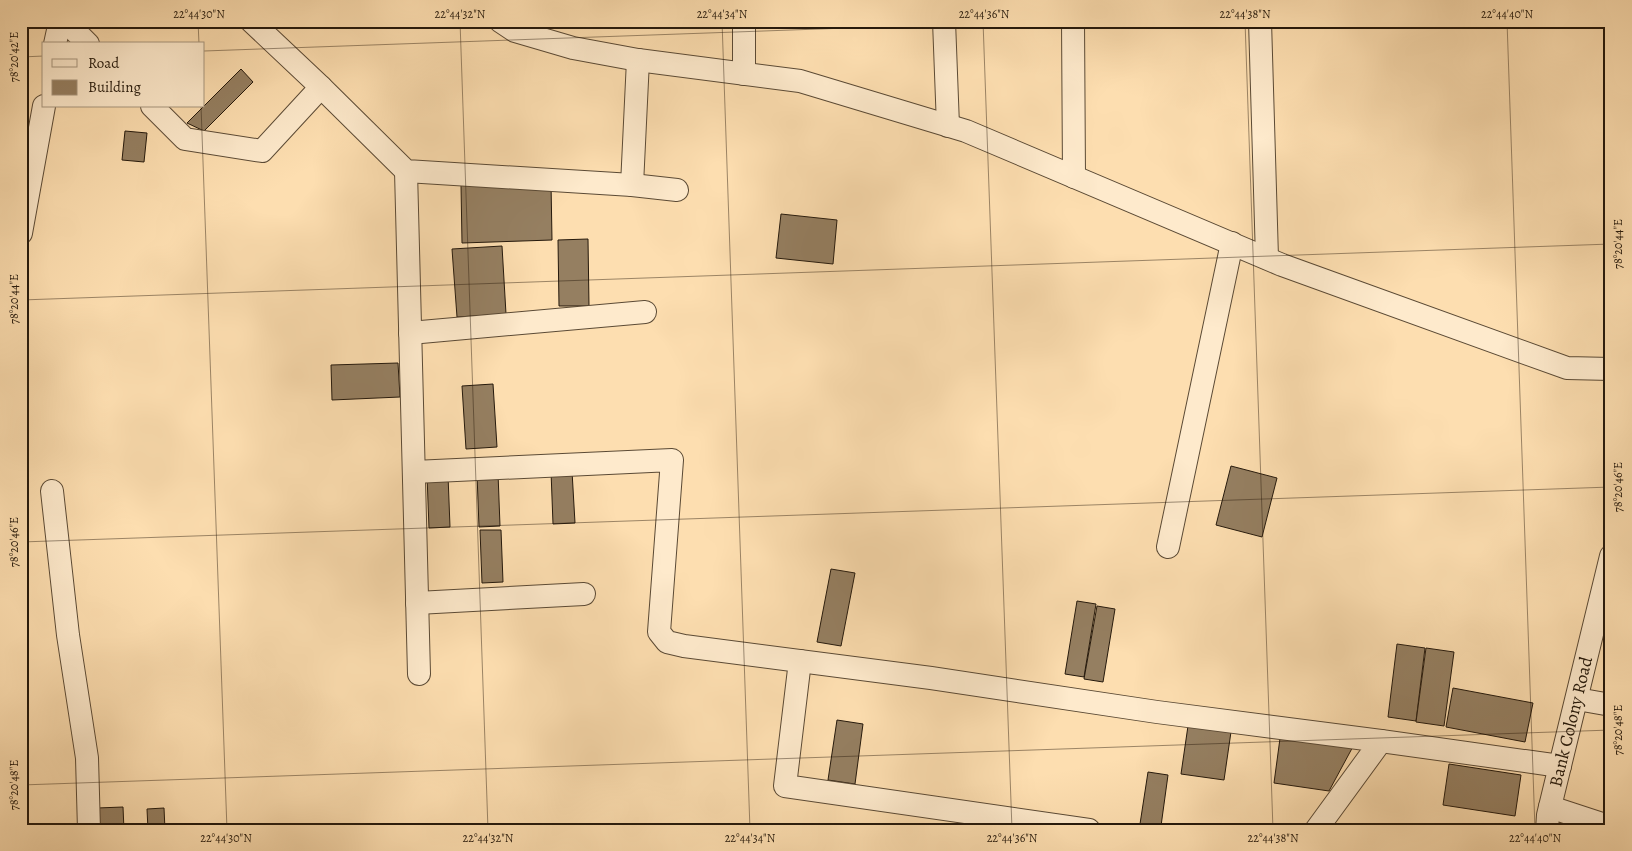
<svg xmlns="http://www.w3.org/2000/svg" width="1632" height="851" viewBox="0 0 1632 851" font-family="Alegreya,serif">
<rect width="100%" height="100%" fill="#fddeb0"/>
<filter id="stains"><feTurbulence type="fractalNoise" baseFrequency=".004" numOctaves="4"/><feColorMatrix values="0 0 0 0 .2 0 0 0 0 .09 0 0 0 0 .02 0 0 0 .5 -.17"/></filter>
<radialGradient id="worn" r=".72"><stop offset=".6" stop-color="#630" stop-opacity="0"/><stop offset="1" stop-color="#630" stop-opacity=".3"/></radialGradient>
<g fill="#957f61" stroke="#25190c">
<polygon points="241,69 253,82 204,131 187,123"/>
<polygon points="125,131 147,133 144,162 122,160"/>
<polygon points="551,183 552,240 462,243 461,185"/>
<polygon points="781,214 837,220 833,264 776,258"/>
<polygon points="588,239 589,306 559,306 558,240"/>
<polygon points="502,246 506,314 457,317 452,249"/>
<polygon points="398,363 400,397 332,400 331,365"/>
<polygon points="493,384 497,447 466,449 462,386"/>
<polygon points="1231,466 1277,478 1262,537 1216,525"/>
<polygon points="551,471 572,471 575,523 553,524"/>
<polygon points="498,473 500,526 479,527 477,474"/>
<polygon points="427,475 448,475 450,527 429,528"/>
<polygon points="480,530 501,530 503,582 482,583"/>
<polygon points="831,569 855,573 841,646 817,642"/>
<polygon points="1077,601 1096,604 1084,677 1065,674"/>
<polygon points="1097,606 1115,609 1103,682 1084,679"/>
<polygon points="1397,644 1425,648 1416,721 1388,717"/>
<polygon points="1426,648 1454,652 1444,726 1416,722"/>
<polygon points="1453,688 1533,703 1525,742 1446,727"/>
<polygon points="1189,719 1232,725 1224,780 1181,774"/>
<polygon points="837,720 863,724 855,784 828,780"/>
<polygon points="1281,731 1356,741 1329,791 1274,783"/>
<polygon points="1449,764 1521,775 1515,816 1443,805"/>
<polygon points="1148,772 1168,775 1161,826 1140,824"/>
<polygon points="123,807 124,830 98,830 97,808"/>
<polygon points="164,808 165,830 148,830 147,809"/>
</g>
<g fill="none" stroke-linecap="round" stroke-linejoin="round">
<defs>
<g id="minor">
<polyline points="65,21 88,44"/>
<polyline points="251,21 321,87 406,171 632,185 677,190"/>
<polyline points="500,21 515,31 573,48 638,60 800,81 966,131 1282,265 1567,368 1611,369"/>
<polyline points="744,21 744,74"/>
<polyline points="944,21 948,126"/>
<polyline points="1073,21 1074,177"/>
<polyline points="1260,21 1267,258"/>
<polyline points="55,44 60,21"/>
<polyline points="152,106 185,139 262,151 321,87"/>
<polyline points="406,171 419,674"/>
<polyline points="632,185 638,60"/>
<polyline points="21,233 44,106"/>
<polyline points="410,333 645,312"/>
<polyline points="414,472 672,460 659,632 667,642 684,646 931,678 1157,712 1381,741 1316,830"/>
<polyline points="52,491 68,635 87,758 89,830"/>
<polyline points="1168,547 1232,243"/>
<polyline points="417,603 584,594"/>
<polyline points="800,661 785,786 1089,830"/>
<polyline points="1577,699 1611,705"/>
<polyline points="1381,741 1560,766"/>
<polyline points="1550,807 1611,827"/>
<path id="s1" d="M1547,830L1548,815L1611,556"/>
</g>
</defs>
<use href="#minor" stroke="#5b4a35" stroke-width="24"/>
<use href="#minor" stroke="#feeacc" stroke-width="22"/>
</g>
<path fill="none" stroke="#25190c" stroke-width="1" stroke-opacity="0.45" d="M198,21L199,44M460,21L488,830M722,21L750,830M983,21L1012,830M1245,21L1273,830M1507,21L1535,830M204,51L1043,21M21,57L44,56M201,106L227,830M21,300L1611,244M21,542L1611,487M21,785L1611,730"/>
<g text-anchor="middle" stroke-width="4" stroke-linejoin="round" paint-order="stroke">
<g font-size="18" fill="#25190c" stroke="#feeacc">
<text dy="6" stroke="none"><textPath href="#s1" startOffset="111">Bank Colony Road</textPath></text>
</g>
</g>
<rect width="1632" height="851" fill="none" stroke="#fddeb0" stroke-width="55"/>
<rect x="42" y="42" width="162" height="65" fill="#feeacc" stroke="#a7967f"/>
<rect x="52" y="59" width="25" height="8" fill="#feeacc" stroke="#a7967f"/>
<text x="88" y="68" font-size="15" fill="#25190c">Road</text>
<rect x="52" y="80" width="25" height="15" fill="#957f61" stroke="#a7967f"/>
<text x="88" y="92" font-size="15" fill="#25190c">Building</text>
<rect x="28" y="28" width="1576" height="796" fill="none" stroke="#25190c" stroke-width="2"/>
<g font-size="12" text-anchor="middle" fill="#25190c">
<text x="199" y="18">22°44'30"N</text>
<text x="460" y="18">22°44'32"N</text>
<text x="722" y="18">22°44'34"N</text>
<text x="984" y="18">22°44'36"N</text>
<text x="1245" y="18">22°44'38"N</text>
<text x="1507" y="18">22°44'40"N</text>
<text transform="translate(14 57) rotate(-90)" y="4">78°20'42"E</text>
<text transform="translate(1618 244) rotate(-90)" y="4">78°20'44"E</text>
<text transform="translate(14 299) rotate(-90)" y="4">78°20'44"E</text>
<text transform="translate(1618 487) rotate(-90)" y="4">78°20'46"E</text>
<text transform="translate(14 542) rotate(-90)" y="4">78°20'46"E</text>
<text transform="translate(1618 730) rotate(-90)" y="4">78°20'48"E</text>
<text transform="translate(14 785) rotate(-90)" y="4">78°20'48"E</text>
<text x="226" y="842">22°44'30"N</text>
<text x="488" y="842">22°44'32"N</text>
<text x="750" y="842">22°44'34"N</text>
<text x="1012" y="842">22°44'36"N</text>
<text x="1273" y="842">22°44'38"N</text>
<text x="1535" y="842">22°44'40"N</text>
</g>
<rect width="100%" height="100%" filter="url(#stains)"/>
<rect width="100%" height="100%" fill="url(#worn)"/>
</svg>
